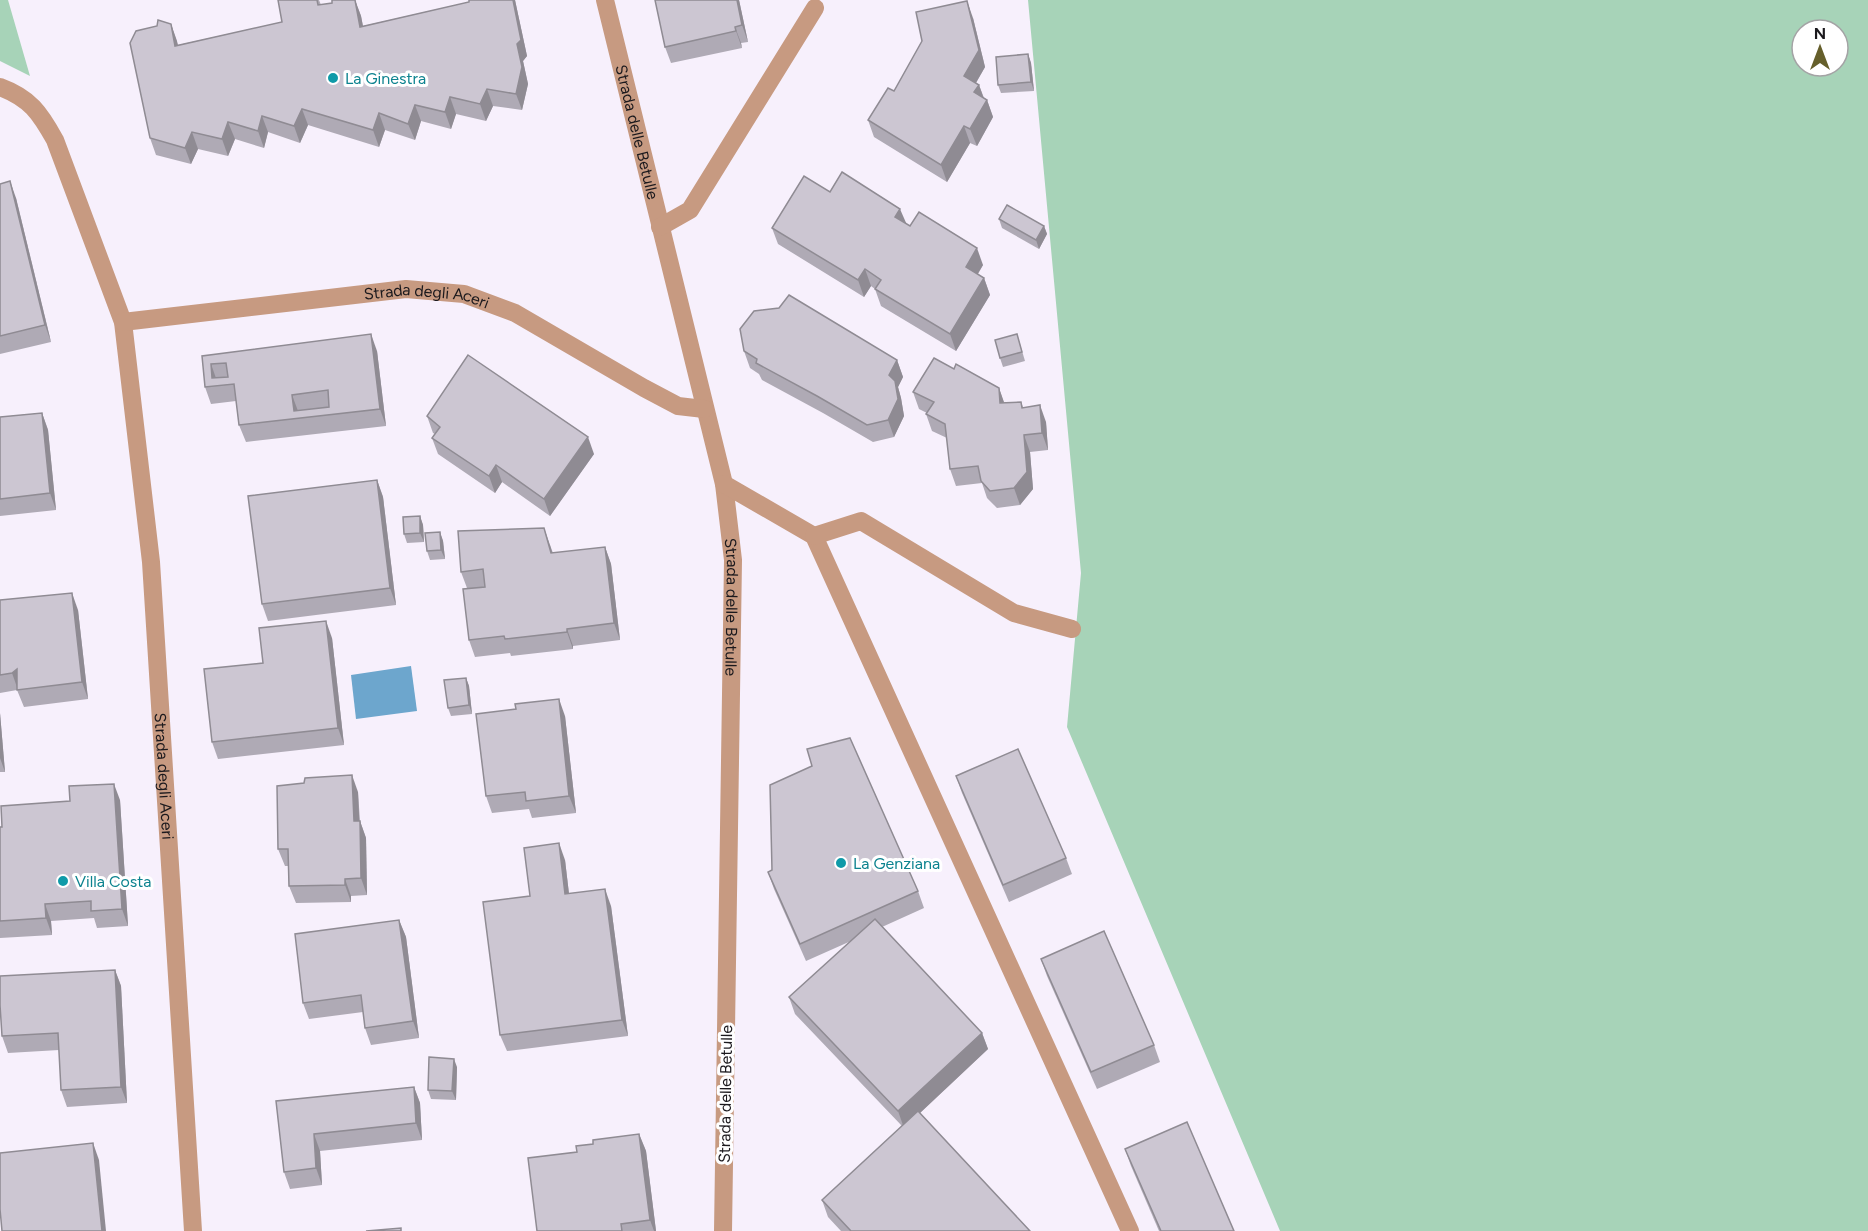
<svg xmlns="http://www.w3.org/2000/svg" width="1868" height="1231" viewBox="0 0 1868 1231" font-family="Figtree,sans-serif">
<rect width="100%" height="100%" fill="#f7f0fc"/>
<g fill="#a7d3b8" fill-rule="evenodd">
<polygon points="0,0 8,0 30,76 0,61"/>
<path d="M1028,0H1868V1231H1280L1067,727L1081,573ZM1802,30H1838V66H1802Z"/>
</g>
<polygon fill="#6da6cd" points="411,666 417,711 356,719 351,675"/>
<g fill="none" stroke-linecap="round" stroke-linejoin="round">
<g stroke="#c79a81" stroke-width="18">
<path id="s1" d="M605,0L724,484L733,560L723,1231"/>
<path id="s2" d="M0,87C30,98 40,113 55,140L123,322L151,562L193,1231"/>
<polyline points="660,227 690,210 815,8"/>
<path id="s3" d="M123,322L406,289L464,294L515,313L644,388L678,406L704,409"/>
<polyline points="724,484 814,536 1130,1231"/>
<polyline points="814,536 861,521 1014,613 1072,629"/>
</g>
</g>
<g fill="#afaab5">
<polygon points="278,0 319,0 321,5 355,0 361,16 363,26 469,2 469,0 515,0 527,56 523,61 528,84 522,110 493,106 486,121 456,114 451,129 421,121 415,140 385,130 379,147 308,125 300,143 268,132 264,148 235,139 228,156 198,149 191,164 156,155 150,138 171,24 178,45 282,22"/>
<polygon points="739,0 748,42 741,43 742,48 671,63 665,47"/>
<polygon points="973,18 985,67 976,83 979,85 984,98 987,100 993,117 977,146 970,143 947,182 874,137 868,120"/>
<polygon points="1028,54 1031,63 1034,91 1001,93 998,85"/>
<polygon points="0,184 16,198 51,342 0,354"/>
<polygon points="830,192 906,224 983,265 978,274 984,278 990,295 956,351 881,306 875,289 871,286 864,297 778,244 772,228"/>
<polygon points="999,219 1044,226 1047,234 1039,249 1002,228"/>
<polygon points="1017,334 1025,361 1003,367 1000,358"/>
<polygon points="377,351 386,426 246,442 239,425 236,401 211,404 205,387 202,356"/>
<polygon points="744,351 897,360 903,377 898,387 901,398 904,416 894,437 873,442 823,413 762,380 759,374 750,368"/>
<polygon points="954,369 999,388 1004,403 1021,402 1023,407 1046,422 1048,450 1030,452 1033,489 1020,505 997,508 987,498 982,483 956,486 950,469 947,438 932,431 926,414 927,413 919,409 913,392"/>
<polygon points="42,413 48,430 56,510 0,516 0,417"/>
<polygon points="427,416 594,454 550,516 502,482 495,493 438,454 432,438 435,434 433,433"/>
<polygon points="377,480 383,497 396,605 268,621 262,604"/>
<polygon points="420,516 423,525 424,542 407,543 404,534"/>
<polygon points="440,532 443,541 445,559 430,560 427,551"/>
<polygon points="550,545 553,553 605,547 611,564 620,640 573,646 573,649 511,656 510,653 475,657 469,640 467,588 461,572"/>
<polygon points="0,600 78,610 88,699 24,707 17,690 0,693"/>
<polygon points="332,638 344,745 218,759 212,742 263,663"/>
<polygon points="466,678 469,686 472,714 451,716 448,708"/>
<polygon points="0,713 5,772 0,772"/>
<polygon points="565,716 576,813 532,818 529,809 492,813 486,796"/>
<polygon points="956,776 1066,858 1072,874 1009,902 962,793"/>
<polygon points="358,792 360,821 366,838 367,895 351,896 351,902 296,903 289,886 288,866 285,866 278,849"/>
<polygon points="120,800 128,926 97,928 94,918 51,921 52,935 0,938 0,827"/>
<polygon points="565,860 569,894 611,906 628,1036 507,1051 500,1035 530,896"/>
<polygon points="768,872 918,891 924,908 882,927 982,1033 988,1049 920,1113 1030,1231 841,1231 828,1217 822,1200 902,1126 795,1014 789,997 851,941 806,961 774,889"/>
<polygon points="399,920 406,937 419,1038 371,1045 365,1028 363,1012 309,1019 303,1003"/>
<polygon points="1041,959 1154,1045 1160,1062 1097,1089 1047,976"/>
<polygon points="115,970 121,986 127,1103 67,1107 61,1090 59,1050 8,1053 2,1036"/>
<polygon points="457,1067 456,1100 431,1099 428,1090"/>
<polygon points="414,1087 420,1103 422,1140 320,1151 322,1185 290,1189 284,1172 276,1101"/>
<polygon points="639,1134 646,1151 656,1231 537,1231 577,1152 593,1144"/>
<polygon points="1125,1149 1234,1231 1159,1231 1131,1166"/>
</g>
<g fill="#8f8b93">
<polygon points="355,0 361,16 366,43 360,27"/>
<polygon points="513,0 515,0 527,56 523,61 528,84 522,110 516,94 517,44"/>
<polygon points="737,0 739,0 748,42 742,25"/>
<polygon points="967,1 973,18 985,67 970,93 964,76"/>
<polygon points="171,24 177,41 181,63 175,46"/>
<polygon points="735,27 741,43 742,48 736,31"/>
<polygon points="1028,54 1031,63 1034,91 1031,82"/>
<polygon points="979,85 985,102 974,92"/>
<polygon points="487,89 493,106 486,121 480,104"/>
<polygon points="450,97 456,114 451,129 445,112"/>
<polygon points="987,100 993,117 977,146 970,129"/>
<polygon points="415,105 421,121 415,140 408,124"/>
<polygon points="302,109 308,125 300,143 294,126"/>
<polygon points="379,113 385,130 379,147 373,130"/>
<polygon points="262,116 268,132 264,148 258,131"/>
<polygon points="228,122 235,139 228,156 222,139"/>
<polygon points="964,126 970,143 947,182 941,165"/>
<polygon points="192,132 198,149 191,164 185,148"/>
<polygon points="10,181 16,198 51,342 45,325"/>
<polygon points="900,209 907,225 895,217"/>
<polygon points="1044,226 1047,234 1039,249 1036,240"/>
<polygon points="977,248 983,265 972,283 966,267"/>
<polygon points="865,269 871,286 864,297 858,280"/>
<polygon points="984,278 990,295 956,351 950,334"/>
<polygon points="371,334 377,351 386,426 380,409"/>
<polygon points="897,360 903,377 898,387 901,398 904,416 894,437 888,420 889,375"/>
<polygon points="211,364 217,381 212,378"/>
<polygon points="999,388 1005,405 1000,403"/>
<polygon points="292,395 298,411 294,411"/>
<polygon points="1040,405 1046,422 1048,450 1042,433"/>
<polygon points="42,413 48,430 56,510 50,493"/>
<polygon points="1024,435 1030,452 1033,489 1020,505 1014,488"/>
<polygon points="588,437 594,454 550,516 544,499"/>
<polygon points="496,465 502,482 495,493 489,476"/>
<polygon points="377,480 383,497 396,605 390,588"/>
<polygon points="420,516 423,525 424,542 420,533"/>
<polygon points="544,528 550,545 557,570 551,553"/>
<polygon points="440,532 443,541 445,559 441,550"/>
<polygon points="605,547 611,564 620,640 614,623"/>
<polygon points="72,593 78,610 88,699 82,682"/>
<polygon points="326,621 332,638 344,745 338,728"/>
<polygon points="567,629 573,646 573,649 567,632"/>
<polygon points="17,669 18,690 12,673"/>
<polygon points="466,678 469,686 472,714 469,705"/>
<polygon points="559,699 565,716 576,813 569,796"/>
<polygon points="0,713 5,772 0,758"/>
<polygon points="352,775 358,792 360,838 354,821"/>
<polygon points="114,784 120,800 128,926 122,909"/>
<polygon points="360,821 366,838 367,895 361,878"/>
<polygon points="559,843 565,860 571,911 565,894"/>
<polygon points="345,879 351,896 351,902 345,885"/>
<polygon points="605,889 611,906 628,1036 622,1020"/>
<polygon points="45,904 51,921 52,935 46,918"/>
<polygon points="399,920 406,937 419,1038 413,1021"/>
<polygon points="115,970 121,986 127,1103 121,1087"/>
<polygon points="982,1033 988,1049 904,1128 898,1111"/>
<polygon points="454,1059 457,1067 456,1100 452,1091"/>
<polygon points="414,1087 420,1103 422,1140 416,1123"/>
<polygon points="314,1134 320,1151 322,1185 316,1168"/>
<polygon points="639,1134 646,1151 656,1231 654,1231 650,1220"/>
<polygon points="93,1143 99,1160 106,1231 102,1231"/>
</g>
<g fill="#ccc6d2" stroke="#8f8b93" stroke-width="1.5" fill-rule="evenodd">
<polygon points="278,0 317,0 318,5 332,3 332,0 355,0 360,27 469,2 469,0 513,0 521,40 517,44 522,67 516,94 487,89 480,104 450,97 445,112 415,105 408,124 379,113 373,130 302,109 294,126 262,116 258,131 228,122 222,139 192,132 185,148 150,138 130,43 136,31 157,26 158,20 171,24 175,46 282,22"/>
<polygon points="655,0 737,0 742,25 735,27 736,31 665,47"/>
<polygon points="967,1 979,50 964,76 979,85 974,92 987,100 970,129 964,126 941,165 868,120 888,88 894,91 922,41 916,12"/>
<polygon points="1028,54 1031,82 998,85 996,57"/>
<polygon points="842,172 900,209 895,217 910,226 919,212 977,248 966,267 984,278 950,334 875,289 881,280 865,269 858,280 772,228 804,176 830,192"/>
<polygon points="10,181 45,325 0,336 0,184"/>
<polygon points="1007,205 1044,226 1036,240 999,219"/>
<polygon points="789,295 897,360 889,375 895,381 898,399 888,420 867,425 817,396 756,363 757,359 744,351 740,329 754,311 779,308"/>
<path d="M371,334L380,409L239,425L234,384L205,387L202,356ZM226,363L228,377L212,378L211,364ZM328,390L329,407L294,411L292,395Z"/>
<polygon points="1017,334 1022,352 1000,358 995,340"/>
<polygon points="468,355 588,437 544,499 496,465 489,476 432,438 440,427 427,416"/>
<polygon points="934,358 954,369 956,364 999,388 1000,403 1021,402 1022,408 1040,405 1042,433 1024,435 1027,472 1014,488 990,491 981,481 978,466 950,469 945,424 926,414 934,402 913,392"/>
<polygon points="42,413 50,493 0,499 0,417"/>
<polygon points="377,480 390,588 262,604 248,496"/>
<polygon points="420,516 420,533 404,534 403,517"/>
<polygon points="544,528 551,553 605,547 614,623 567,629 567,632 505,639 504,636 469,640 463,589 485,587 483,569 461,572 458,531"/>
<polygon points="440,532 441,550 427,551 425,533"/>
<polygon points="72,593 82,682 17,690 17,669 12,673 0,675 0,600"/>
<polygon points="326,621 338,728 212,742 204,669 263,663 259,628"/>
<polygon points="466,678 469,705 448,708 444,680"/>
<polygon points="559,699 569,796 526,801 525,792 486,796 476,714 516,709 515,704"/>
<polygon points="850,738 918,891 800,944 768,872 772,870 770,785 812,766 807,749"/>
<polygon points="1018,749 1066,858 1003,885 956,776"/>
<polygon points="352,775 354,821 360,821 361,878 345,879 345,885 289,886 288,849 278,849 277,786 304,783 305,778"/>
<polygon points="114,784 122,909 91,911 91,901 45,904 46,918 0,921 0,827 2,827 1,806 70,801 69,786"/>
<polygon points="559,843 565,894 605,889 622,1020 500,1035 483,902 530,896 524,848"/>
<polygon points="875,919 982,1033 898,1111 789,997"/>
<polygon points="399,920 413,1021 365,1028 361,995 303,1003 295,934"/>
<polygon points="1104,931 1154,1045 1091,1072 1041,959"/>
<polygon points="115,970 121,1087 61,1090 58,1033 2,1036 0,1005 0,976"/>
<polygon points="429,1057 454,1059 452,1091 428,1090"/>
<polygon points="414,1087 416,1123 314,1134 316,1168 284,1172 276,1101"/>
<polygon points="918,1111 1030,1231 851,1231 822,1200"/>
<polygon points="1187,1122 1234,1231 1161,1231 1125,1149"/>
<polygon points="639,1134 650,1220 621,1224 622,1231 537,1231 528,1158 577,1152 576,1146 593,1144 593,1140"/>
<polygon points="93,1143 102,1231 2,1231 0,1209 0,1153"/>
<polygon points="401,1228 401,1231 366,1231"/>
</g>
<g fill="#0f9aa8" stroke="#fff" stroke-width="2">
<circle cx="333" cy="78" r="6"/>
<circle cx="841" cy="863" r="6"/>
<circle cx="63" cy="881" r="6"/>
</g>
<g text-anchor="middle" stroke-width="6" stroke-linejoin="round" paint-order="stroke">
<g font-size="16" fill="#0d838f" stroke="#fff" text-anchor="start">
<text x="345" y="84">La Ginestra</text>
<text x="853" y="869">La Genziana</text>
<text x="75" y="887">Villa Costa</text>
</g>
<g font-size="16" fill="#1b191d" stroke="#fff">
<text dy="6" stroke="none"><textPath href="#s1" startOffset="136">Strada delle Betulle</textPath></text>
<text dy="6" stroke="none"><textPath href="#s3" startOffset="306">Strada degli Aceri</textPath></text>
<text dy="6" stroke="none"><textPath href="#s1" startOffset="622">Strada delle Betulle</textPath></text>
<text dy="6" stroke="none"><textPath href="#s2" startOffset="729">Strada degli Aceri</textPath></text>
<text transform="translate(725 1094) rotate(-89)" y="6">Strada delle Betulle</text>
</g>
</g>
<g transform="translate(1820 48)"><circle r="28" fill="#ffffff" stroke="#a4a3a5" stroke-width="1.5"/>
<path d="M0-4.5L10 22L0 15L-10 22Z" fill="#655f2b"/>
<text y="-9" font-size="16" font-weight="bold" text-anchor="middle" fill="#1b191d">N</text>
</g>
</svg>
